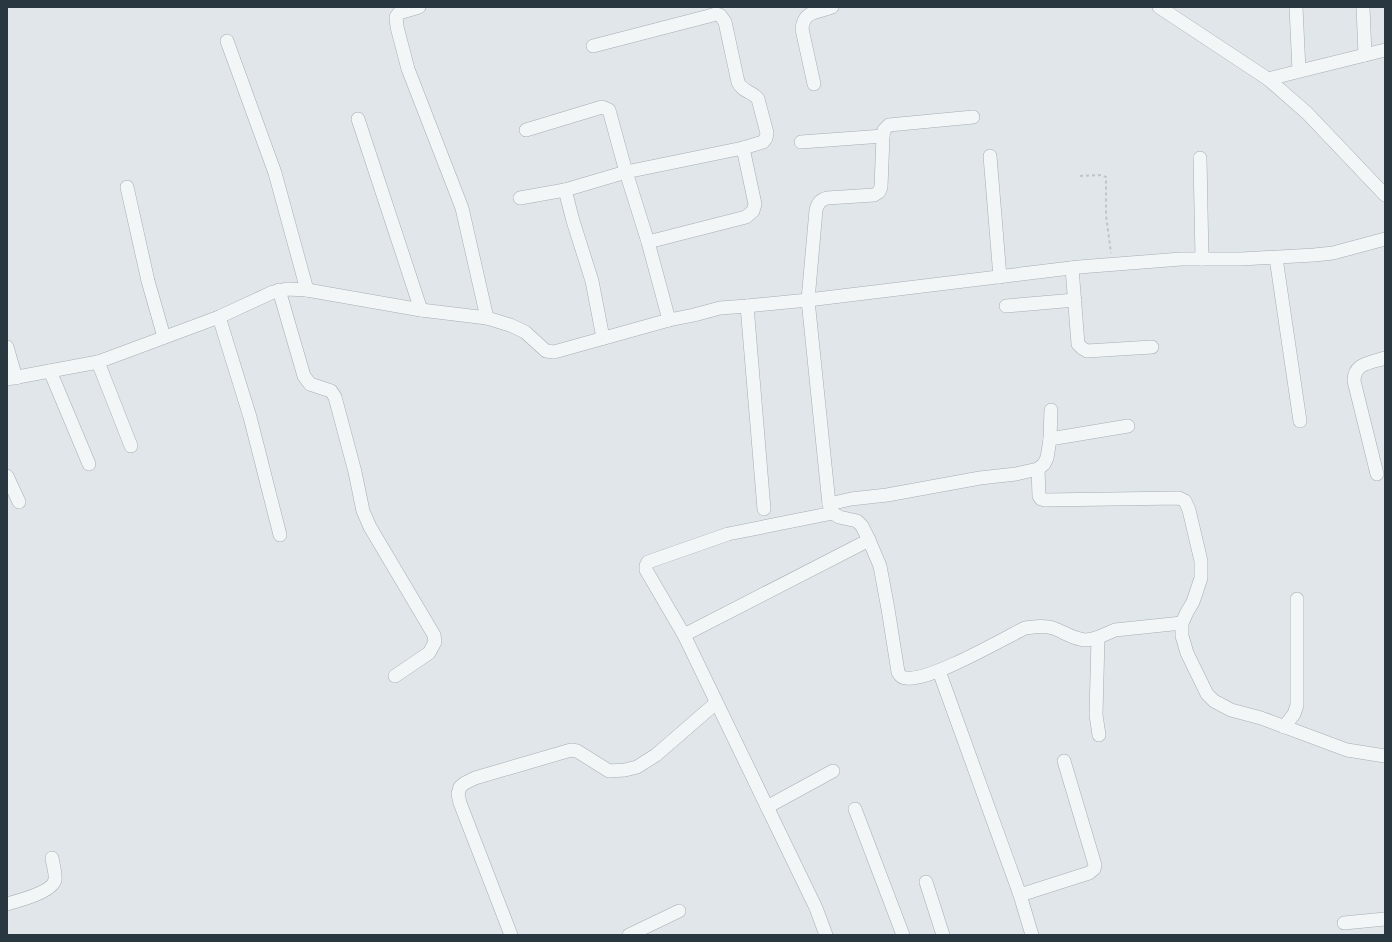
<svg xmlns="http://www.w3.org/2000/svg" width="1392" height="942" viewBox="0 0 1392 942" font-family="'PT Sans Narrow',sans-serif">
<rect width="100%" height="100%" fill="#e0e6e9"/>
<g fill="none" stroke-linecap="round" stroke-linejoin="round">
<defs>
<g id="minor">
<polyline points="419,7 399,13 396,17 397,27 408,69 462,208 487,318"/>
<polyline points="1159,7 1268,79 1307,113 1385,195"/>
<polyline points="1296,7 1299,71"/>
<polyline points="1363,7 1365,55"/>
<polyline points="227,41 275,173 307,290"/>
<path d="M593,46L709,16L716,14L720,15L725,22L738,82C742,92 752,91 758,99L767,133L766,138L763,142L743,148L626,172L648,242L669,320"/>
<polyline points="1268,79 1385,50"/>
<path d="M814,84L802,29C804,10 817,13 832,7"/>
<path d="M973,117L889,125L884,130L883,136L881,187L879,192L874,195L827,198C820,200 818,203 816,210L808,300L829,504L833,513L839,517L857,521L862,526L869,540L880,566L888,609L898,672C900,676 902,678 907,678C930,681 1001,640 1025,628C1034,627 1043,625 1053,628C1064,632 1073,639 1085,640C1096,640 1105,634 1115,630L1182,623"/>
<polyline points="358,119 421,310"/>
<polyline points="526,130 602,107 609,110 626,172 565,190 573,221 592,281 603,338"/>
<polyline points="801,142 883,136"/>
<polyline points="990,156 1000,277"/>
<polyline points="1200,158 1202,259"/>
<polyline points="127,187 148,281 164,337"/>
<polyline points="520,198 565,190"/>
<polyline points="648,242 746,217 753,211 755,204 743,148"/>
<polyline points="1276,258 1300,421"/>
<polyline points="1072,268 1078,344 1082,348 1087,351 1152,347"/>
<polyline points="279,290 304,376 310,384 331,391 335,397 355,472 363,511 370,527 434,635 435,642 429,653 395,676"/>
<polyline points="747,306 764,509"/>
<polyline points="1006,306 1075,300"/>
<polyline points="219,317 250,417 280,535"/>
<polyline points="7,347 16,378"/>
<polyline points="98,362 131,446"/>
<polyline points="50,371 89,464"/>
<polyline points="7,379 98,362 219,317 273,292 287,289 307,290 421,310 487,318 510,325 525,332 546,351 554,352 669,320 694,315 720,308 747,306 808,300 1079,267 1181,259 1241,259 1314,255 1333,253 1385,239"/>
<polyline points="1050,439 1051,410"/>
<polyline points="1038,469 1039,496 1041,499 1045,500 1179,498 1185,501 1189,510 1201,561 1201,578 1193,602 1187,612 1182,623 1182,636 1187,653 1207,694 1214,701 1231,710 1261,718 1347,750 1385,756"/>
<path d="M1377,474L1354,381C1354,363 1370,363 1385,358"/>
<polyline points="7,476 19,502"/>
<polyline points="829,504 851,499 887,495 980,478 1016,474 1038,469 1044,464 1047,458 1050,439 1128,426"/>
<polyline points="684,635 646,570 646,566 648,562 728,534 833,513"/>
<polyline points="1098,638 1096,715 1099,735"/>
<polyline points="939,671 1020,895"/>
<polyline points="1284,727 1294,714 1297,705 1297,599"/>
<polyline points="767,807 833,771"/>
<polyline points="855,809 903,935"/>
<polyline points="926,882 943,935"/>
<path d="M7,904C18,901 52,892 55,880C56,874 53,865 52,858"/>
<polyline points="1344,923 1385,919"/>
<polyline points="511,935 460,803 458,794 460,787 465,783 475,778 571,750 577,751 609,771 625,770 637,767 656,755 716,703"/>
<polyline points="629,935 679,911"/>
<polyline points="826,935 816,908 684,635 869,540"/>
<polyline points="1032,935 1020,895 1089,873 1094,869 1095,865 1064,761"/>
</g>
</defs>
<use href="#minor" stroke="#a5aeb3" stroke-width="14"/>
<polyline stroke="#bec4c8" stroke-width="2" stroke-dasharray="3 3" stroke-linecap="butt" points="1080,176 1101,175 1106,177 1106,215 1111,253"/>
<use href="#minor" stroke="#f3f6f7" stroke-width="13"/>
</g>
<rect width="1392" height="942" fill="none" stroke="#293741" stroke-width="16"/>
</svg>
